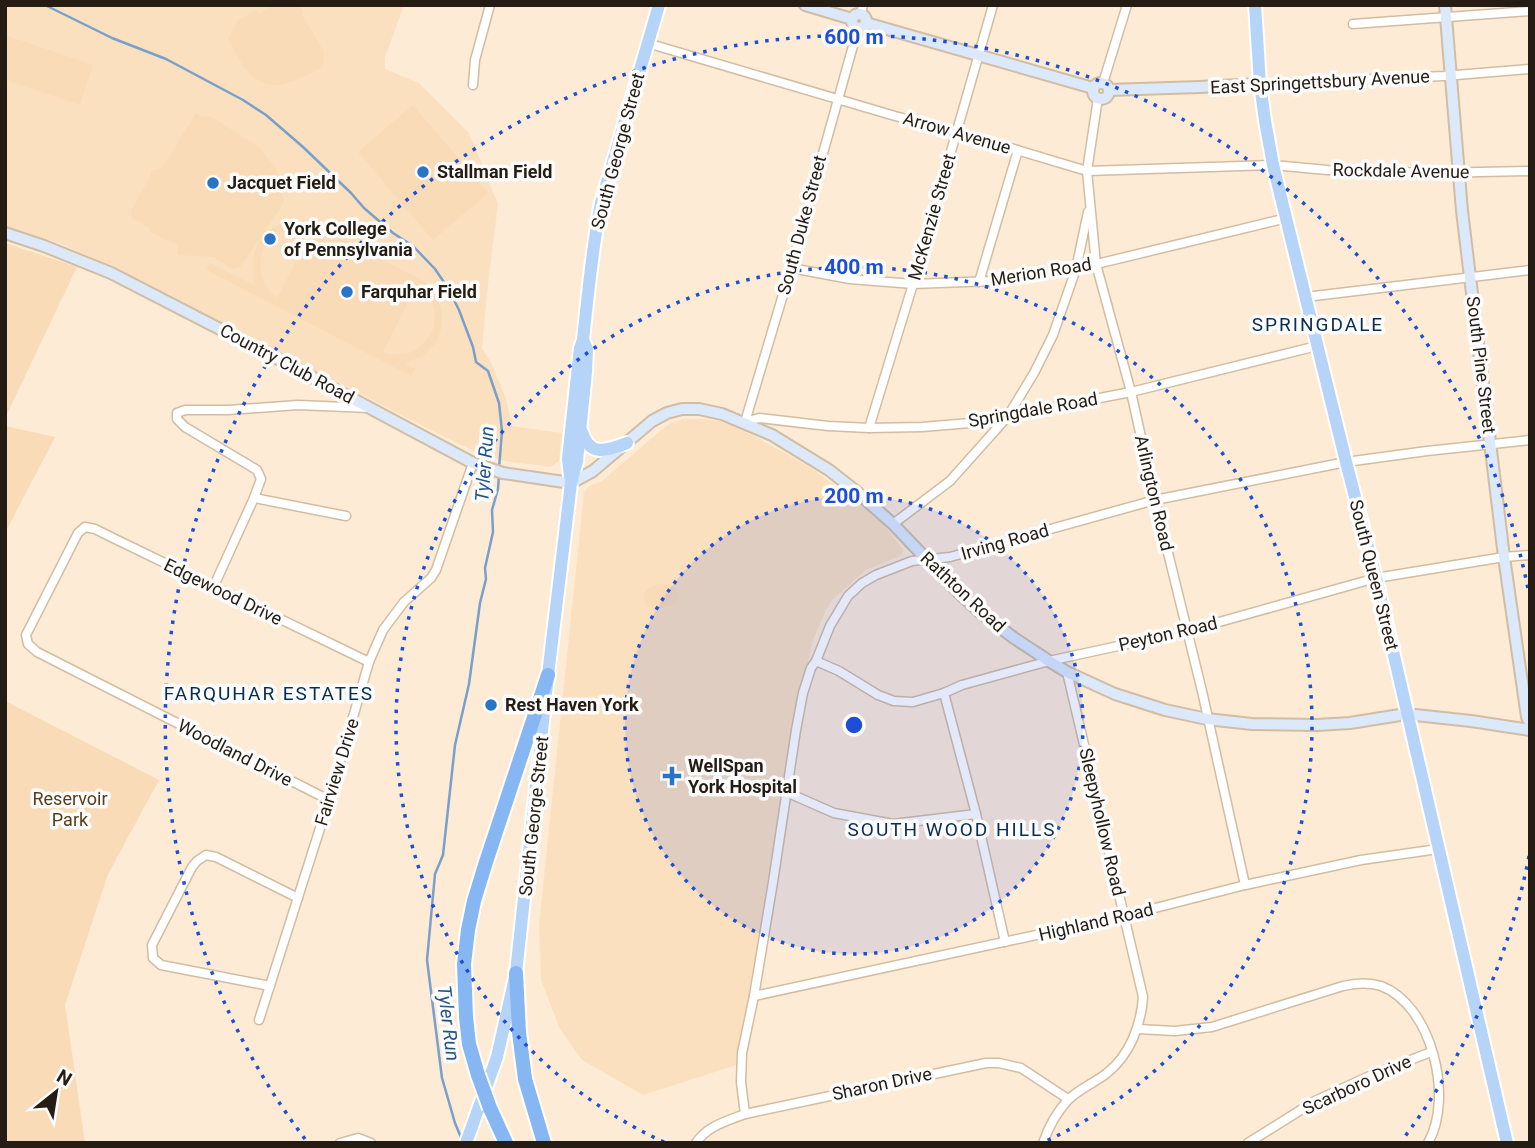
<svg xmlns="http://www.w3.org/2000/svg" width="1535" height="1148" viewBox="0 0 1535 1148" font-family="Roboto,sans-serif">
<rect width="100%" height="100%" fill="#fdebd6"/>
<g fill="#fbe0bf">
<polygon points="5,5 404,5 385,57 385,69 419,83 469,133 498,204 487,293 482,349 491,362 506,399 512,426 562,433 559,461 550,467 505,461 484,456 423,426 119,270 59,243 5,226"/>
<polygon points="683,419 704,419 719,421 734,427 758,438 811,468 871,512 894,537 903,550 902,555 866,570 833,599 826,610 813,640 801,693 743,1063 643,1095 582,1060 560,1029 541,980 539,925 584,492 589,486 602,481 660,431 671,423"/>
</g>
<g fill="#f9dbb7" fill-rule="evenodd">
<path d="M274,5H300L304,12L302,14L324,52L323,67C299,79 271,98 248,72C240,63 235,50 228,39L237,21L256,10L258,14Z"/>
<polygon points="5,35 93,65 80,105 5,80"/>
<polygon points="413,105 488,193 433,240 358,152"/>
<polygon points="196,113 202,117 210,116 259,147 276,168 284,203 240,267 233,269 213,257 177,255 178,245 168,240 167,241 149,231 150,228 132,218 131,211 151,175 150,174 152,171 162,168"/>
<path d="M290,221H300L318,226L420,279C445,294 450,330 429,350C423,357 413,360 405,363L415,369L411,376L206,270L210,263L256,286C247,255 257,230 290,221ZM297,229L311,232L277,298C248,274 258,232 297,229ZM416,287C455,306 429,367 383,352Z"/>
<polygon points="5,243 77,267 5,418"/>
<polygon points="5,426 55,437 5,533"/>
<path d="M666,584L677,589C682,609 660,610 646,605L643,597C647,586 656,584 666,584Z"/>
<polygon points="5,701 159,780 108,874 65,1005 85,1143 5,1143"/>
</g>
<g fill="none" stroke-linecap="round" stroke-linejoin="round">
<g stroke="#799fcb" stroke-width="2.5">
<polyline points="45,5 112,38 166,59 243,100 266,115 303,147 351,193 364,208 393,233 413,246 435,269 448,288 459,310 473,347 476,362 488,371 499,403 502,431 499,469"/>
<polyline points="462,1140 455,1123 442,1078 427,960 435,874 443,855 455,745 469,684 480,603 486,579 485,568 493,532 492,510 498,489 499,476"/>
</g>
<defs>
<g id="street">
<polyline points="861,14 863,5"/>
<polyline points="1353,24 1530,11"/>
<polyline points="647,43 895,116 957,132 1087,171 1273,165 1327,170 1434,173 1530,171"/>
<polyline points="1103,83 1127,5"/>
<polyline points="1260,84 1444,76 1530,69"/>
<polyline points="473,85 475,60 490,5"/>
<polyline points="1098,98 1087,171 1096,264 1131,392 1155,500 1202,691 1245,885"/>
<polyline points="791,268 850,279 913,284 992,281 1076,269 1287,218"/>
<polyline points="979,282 1018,150"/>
<polyline points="1306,297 1530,270"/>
<polyline points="745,422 759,418 828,426 869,428 922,427 970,423 1131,392 1317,346"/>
<polyline points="745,422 791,268 858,28"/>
<polyline points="869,428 913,284 993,5"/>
<polyline points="254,498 346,516"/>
<polyline points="893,524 950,481 1008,416 1034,373 1053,335 1076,269 1088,212"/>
<polyline points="213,588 254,498 261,479 257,470 185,427 177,419 177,413 185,410 228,410 298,405 369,408"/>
<polyline points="816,661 839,671 878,695 894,701 913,702 944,693 962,685 1049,661 1187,631 1376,578 1504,557 1530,555"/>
<polyline points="944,693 976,814 1005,942"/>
<polyline points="786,792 834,813 893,824 976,814"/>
<polyline points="329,800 37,652 28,644 26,635 78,533 85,527 95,529 111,537 369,662"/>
<polyline points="270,986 161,965 153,958 152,945 192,867 197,861 206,855 216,857 298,898"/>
<polyline points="754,996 1124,916 1245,885 1361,860 1438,849"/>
<polyline points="259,1020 329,800 369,662 383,630 404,602 431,578 436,570 473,463"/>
<path d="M1138,1029L1175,1031L1212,1027L1343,986C1356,983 1368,982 1381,986C1432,1005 1454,1098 1428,1143"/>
<polyline points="745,1114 741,1082 742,1053 754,996 773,882 796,730 803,693 811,668 816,661 830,626 848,596 862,583 876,575 912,561 950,557 1155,500 1346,462 1427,451 1530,440"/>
<polyline points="340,1143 358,1138 371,1143"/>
<path d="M696,1143C707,1126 727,1121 745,1114L986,1063H999L1021,1068L1068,1099"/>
<path d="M1043,1143C1048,1129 1057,1112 1067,1101C1078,1089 1095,1083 1107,1073C1130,1055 1141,1025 1143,997L1067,672"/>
<polyline points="1248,1143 1315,1101 1372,1075 1431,1052"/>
</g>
<g id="secondary">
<polyline points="805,5 852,19"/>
<polyline points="1445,5 1462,211 1504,557 1527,717 1530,723"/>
<circle cx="859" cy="21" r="7"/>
<polyline points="866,23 1093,88"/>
<circle cx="1101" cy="91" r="8"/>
<polyline points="1109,90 1199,87 1260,84"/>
<polyline points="5,233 44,246 111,273 278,359 473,463 503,473 571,483 593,471 652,421 667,413 682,409 699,409 722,414 772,435 829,470 857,492 893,524 955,589 981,613 1014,638 1049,661 1067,672 1115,694 1165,710 1207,719 1252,724 1317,725 1350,723 1406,714 1471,721 1530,730"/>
</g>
<g id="primary">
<polyline points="1255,5 1260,84 1265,121 1273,165 1346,462 1376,578 1507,1143"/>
<path d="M582,432C590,458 607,450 627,443"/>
<path d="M570,476L568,459L580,348L583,340C588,294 592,248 601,203L659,5"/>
<polyline points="466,1143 497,1057 516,973 548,675 571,483 577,461 586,372 587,349 583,340"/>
</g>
<g id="highway">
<polyline points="516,973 519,1032 525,1079 544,1143"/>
<polyline points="478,1075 469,1044 466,1017 464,964 468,930 474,901 485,865 548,675"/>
<polyline points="490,1108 506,1143"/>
</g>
</defs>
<use href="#street" stroke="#d2bda3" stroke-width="11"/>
<use href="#secondary" stroke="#d2bda3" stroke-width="14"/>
<use href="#primary" stroke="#fff" stroke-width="16"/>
<use href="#highway" stroke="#fff" stroke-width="18"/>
<use href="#street" stroke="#fff" stroke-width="8"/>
<use href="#secondary" stroke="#dbe9fb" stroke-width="10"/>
<use href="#primary" stroke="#b6d4f7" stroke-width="12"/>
<use href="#highway" stroke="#86b7f2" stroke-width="14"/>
<defs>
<polyline id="highway-bridge" points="478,1075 490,1108"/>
</defs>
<use href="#highway-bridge" stroke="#fff" stroke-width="18" stroke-linecap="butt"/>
<use href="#highway-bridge" stroke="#86b7f2" stroke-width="14"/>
</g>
<circle cx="854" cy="725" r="229" fill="#1d4ed8" fill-opacity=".12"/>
<g fill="none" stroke="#1d4ed8" stroke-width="3.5" stroke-dasharray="3.5 7">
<circle cx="854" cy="725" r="229"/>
<path d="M664 1142A458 458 0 1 1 1044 1142"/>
<path d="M1529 856A688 688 0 0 1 1403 1139M305 1139A688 688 0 1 1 1529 594"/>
</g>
<g fill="#2974c4" stroke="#fcfcfc" stroke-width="2.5">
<circle cx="423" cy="172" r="7"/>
<circle cx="213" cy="183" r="7"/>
<circle cx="270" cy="239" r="7"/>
<circle cx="347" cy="292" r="7"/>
<circle cx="491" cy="705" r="7"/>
<path d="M668.5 765.5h7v7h7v7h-7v7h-7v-7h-7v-7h7z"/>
</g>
<g text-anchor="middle" stroke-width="7" stroke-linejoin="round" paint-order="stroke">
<g font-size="18" fill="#251d13" stroke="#fcfcfc">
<text transform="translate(1320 82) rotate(-3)" y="6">East Springettsbury Avenue</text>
<text transform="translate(957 133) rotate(16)" y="6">Arrow Avenue</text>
<text transform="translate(618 151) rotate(-75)" y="6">South George Street</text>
<text transform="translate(1401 171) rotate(1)" y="6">Rockdale Avenue</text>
<text transform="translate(932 217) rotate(-74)" y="6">McKenzie Street</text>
<text transform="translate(802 225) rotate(-75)" y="6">South Duke Street</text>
<text transform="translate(1041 272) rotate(-9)" y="6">Merion Road</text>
<text transform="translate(287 364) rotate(28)" y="6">Country Club Road</text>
<text transform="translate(1481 365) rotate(83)" y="6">South Pine Street</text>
<text transform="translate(1033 410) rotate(-10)" y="6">Springdale Road</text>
<text transform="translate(1154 493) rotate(77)" y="6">Arlington Road</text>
<text transform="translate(1005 542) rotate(-16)" y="6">Irving Road</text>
<text transform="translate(1374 575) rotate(76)" y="6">South Queen Street</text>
<text transform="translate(223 592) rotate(26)" y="6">Edgewood Drive</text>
<text transform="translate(963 592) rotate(43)" y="6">Rathton Road</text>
<text transform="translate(1168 634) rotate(-13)" y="6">Peyton Road</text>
<text transform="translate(235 753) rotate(27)" y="6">Woodland Drive</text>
<text transform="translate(337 772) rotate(-73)" y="6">Fairview Drive</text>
<text transform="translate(534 816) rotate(-84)" y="6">South George Street</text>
<text transform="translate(1102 822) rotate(77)" y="6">Sleepyhollow Road</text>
<text transform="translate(1096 922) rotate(-13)" y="6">Highland Road</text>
<text transform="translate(882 1084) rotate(-12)" y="6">Sharon Drive</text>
<text transform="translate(1357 1085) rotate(-25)" y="6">Scarboro Drive</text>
</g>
<g font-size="18" font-weight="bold" fill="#251d13" stroke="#fcfcfc" text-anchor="start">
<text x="437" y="178">Stallman Field</text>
<text x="227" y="189">Jacquet Field</text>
<text x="284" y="235">York College<tspan x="284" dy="21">of Pennsylvania</tspan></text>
<text x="361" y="298">Farquhar Field</text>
<text x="505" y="711">Rest Haven York</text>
<text x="688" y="772">WellSpan<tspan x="688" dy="21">York Hospital</tspan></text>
</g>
<g font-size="18" fill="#593d18" stroke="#fcfcfc">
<text x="70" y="805">Reservoir<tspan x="70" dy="21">Park</tspan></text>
</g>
<g font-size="19" letter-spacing="2" fill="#082d53" stroke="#fcfcfc">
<text x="1318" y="331">SPRINGDALE</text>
<text x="269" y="700">FARQUHAR ESTATES</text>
<text x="952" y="836">SOUTH WOOD HILLS</text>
</g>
<g font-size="19" font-style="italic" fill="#21548d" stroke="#fcfcfc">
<text transform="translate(484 464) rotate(-86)" y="7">Tyler Run</text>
<text transform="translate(449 1023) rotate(83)" y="7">Tyler Run</text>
</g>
</g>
<circle cx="854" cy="725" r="10" fill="#1d4ed8" stroke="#fcfcfc" stroke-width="3.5"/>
<g font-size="21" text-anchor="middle" font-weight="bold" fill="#1d4ed8" stroke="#fcfcfc" stroke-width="7" stroke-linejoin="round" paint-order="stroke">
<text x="854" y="44">600 m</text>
<text x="854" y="274">400 m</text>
<text x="854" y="503">200 m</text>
</g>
<rect width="1535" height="1148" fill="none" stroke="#251d13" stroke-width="14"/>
<g transform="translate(56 1092) rotate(30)" stroke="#fcfcfc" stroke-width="5" paint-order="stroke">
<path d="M0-5L12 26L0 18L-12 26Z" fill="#251d13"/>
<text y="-10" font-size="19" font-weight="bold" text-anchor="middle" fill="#251d13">N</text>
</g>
</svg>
